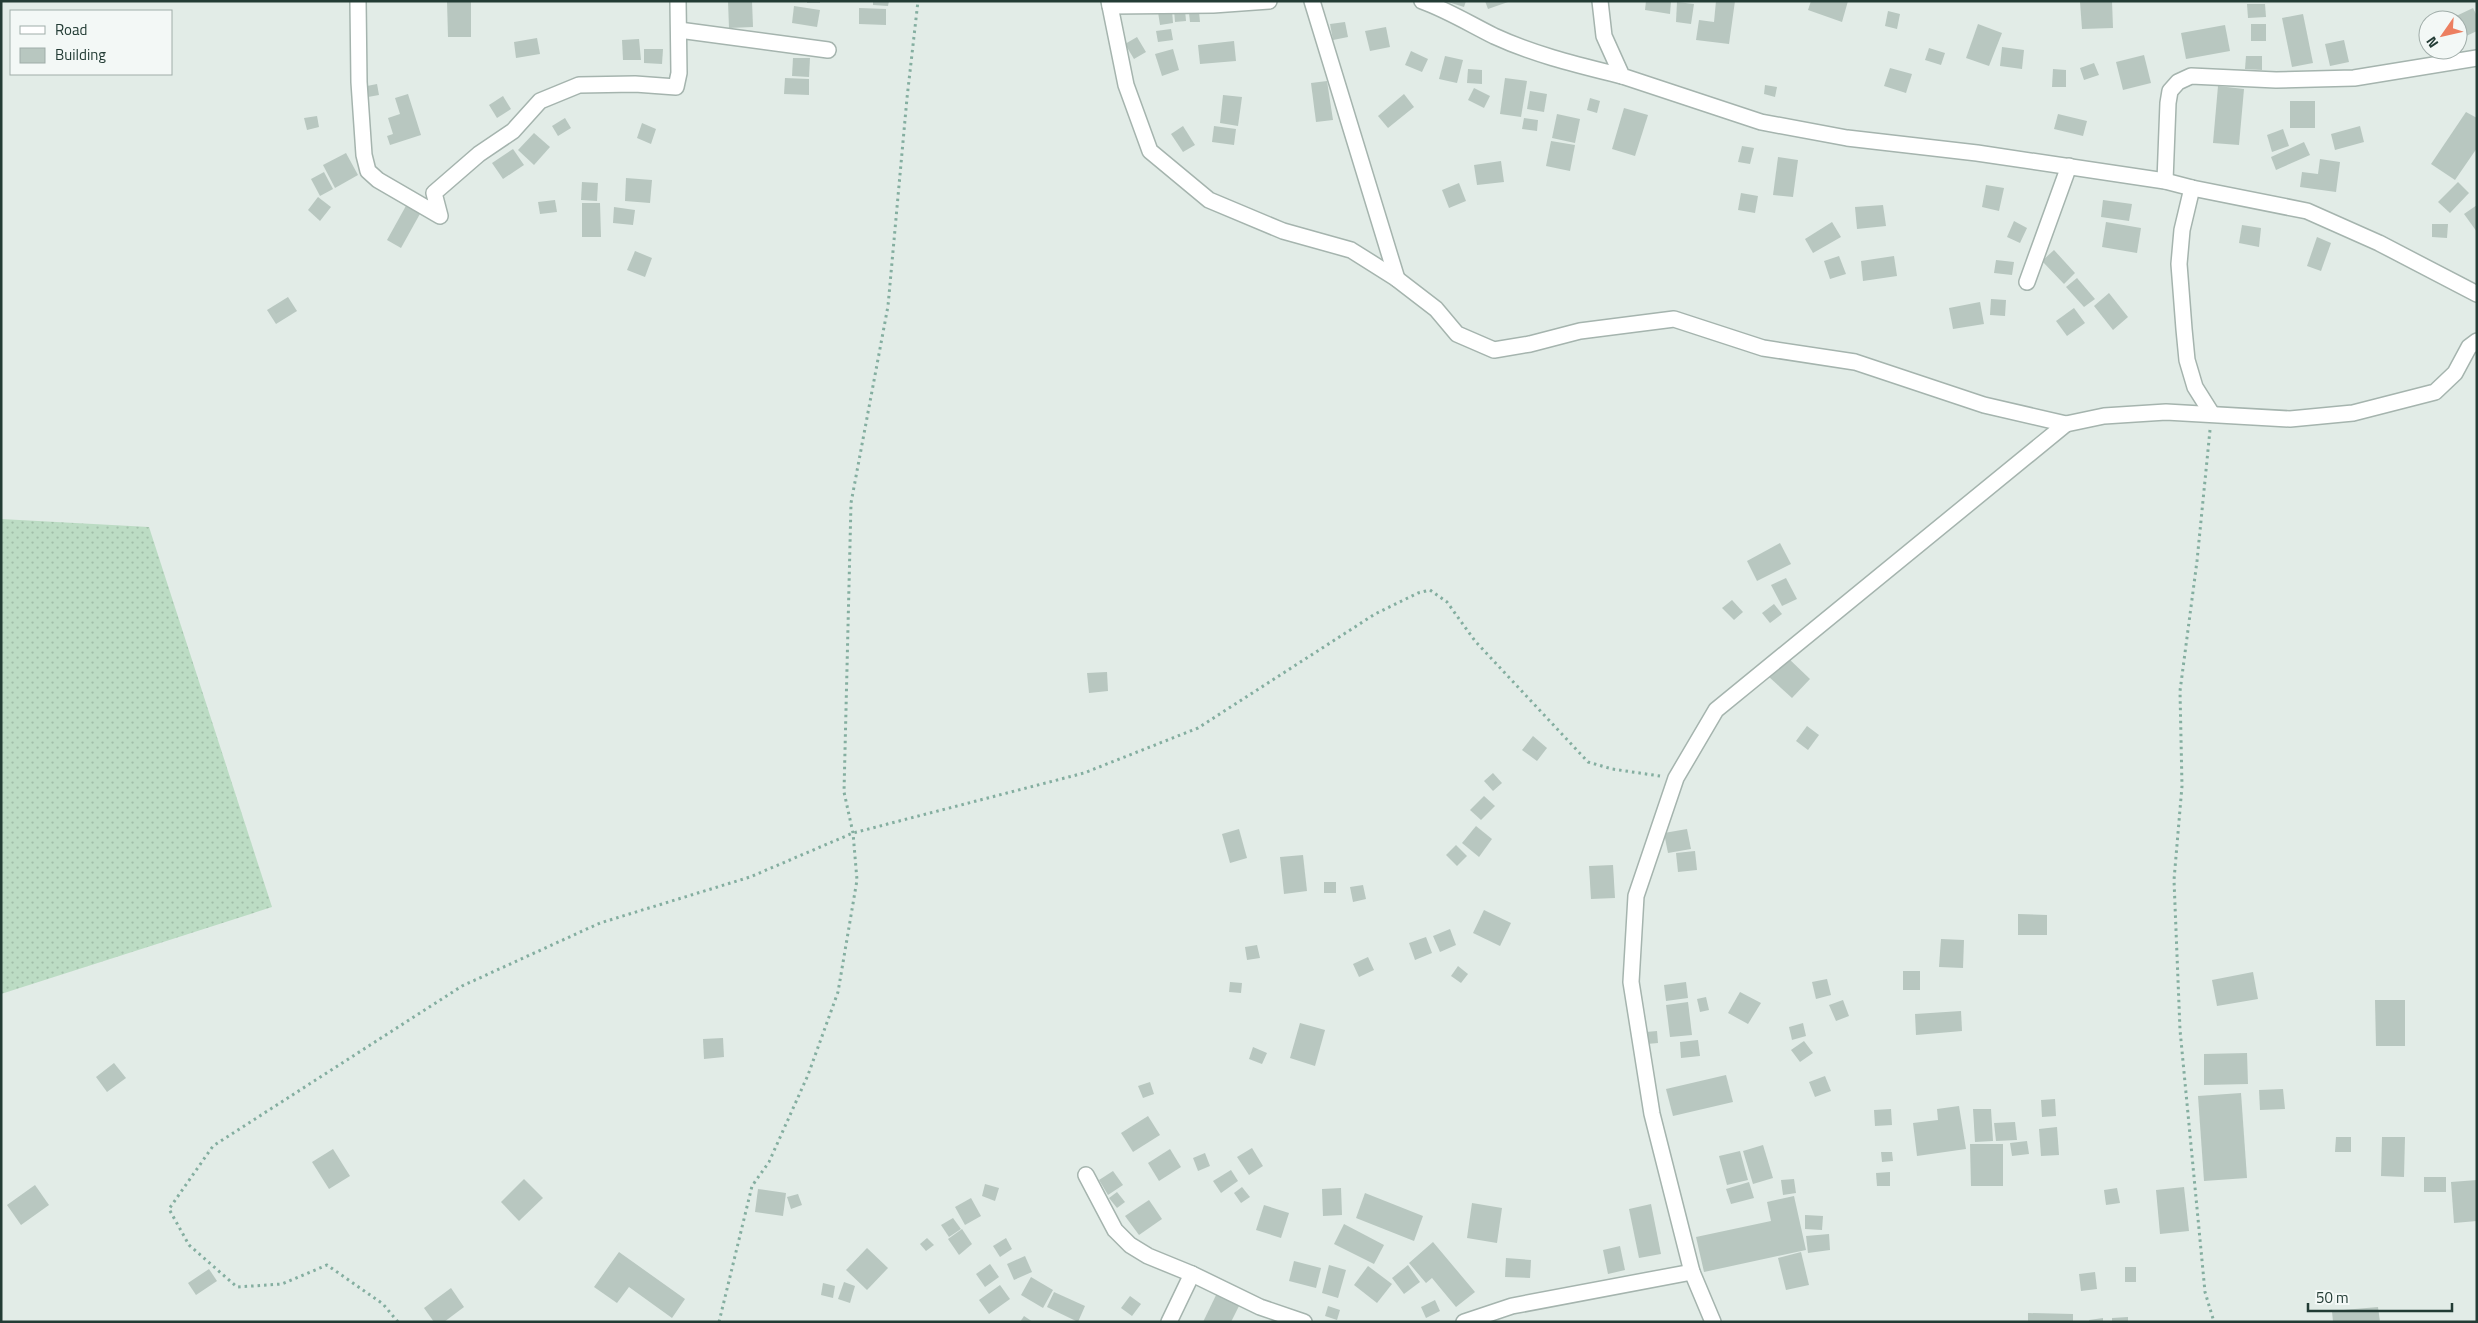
<svg xmlns="http://www.w3.org/2000/svg" width="2478" height="1323" viewBox="0 0 2478 1323" font-family="'Titillium Web',sans-serif">
<defs>
<pattern id="grass-dots" width="8" height="8" patternUnits="userSpaceOnUse" patternTransform="scale(1.25)"><rect width="8" height="8" fill="#bcdcc4"/><path d="M2 2h.1M6 6h.1" fill="none" stroke="#a1bea9" stroke-width="1.8" stroke-linecap="round"/></pattern>
</defs>
<rect width="100%" height="100%" fill="#e2ece7"/>
<polygon fill="url(#grass-dots)" points="1,519 149,527 272,907 1,994"/>
<g fill="#b8c7c0">
<polygon points="447,1 471,1 471,37 448,37"/>
<polygon points="728,1 752,1 753,27 729,28"/>
<rect x="807" y="1" width="13" height="2"/>
<polygon points="873,1 889,1 888,6 873,5"/>
<polygon points="1445,1 1466,1 1464,7"/>
<polygon points="1485,1 1508,1 1508,2 1488,9"/>
<polygon points="1646,1 1671,1 1670,14 1645,10"/>
<polygon points="1716,1 1735,1 1729,44 1696,40 1699,20 1714,22"/>
<polygon points="1811,1 1848,1 1842,22 1808,10"/>
<polygon points="2112,1 2113,28 2082,29 2080,2"/>
<polygon points="1677,2 1694,4 1691,24 1676,22"/>
<polygon points="2247,4 2265,4 2266,17 2248,18"/>
<polygon points="794,6 820,10 817,27 792,23"/>
<polygon points="859,8 886,9 886,25 859,24"/>
<polygon points="2473,8 2477,16 2477,31 2464,37 2458,20 2454,17"/>
<polygon points="1172,10 1173,23 1160,25 1158,12"/>
<polygon points="1174,10 1185,10 1186,21 1175,22"/>
<polygon points="1888,11 1900,14 1897,29 1885,26"/>
<polygon points="1199,12 1200,22 1190,22 1189,13"/>
<polygon points="2303,14 2313,63 2292,67 2282,18"/>
<polygon points="1345,22 1348,37 1333,40 1330,24"/>
<polygon points="1978,24 2002,33 1989,66 1966,58"/>
<rect x="2251" y="24" width="15" height="17"/>
<polygon points="2225,25 2230,51 2186,59 2181,33"/>
<polygon points="1386,27 1390,47 1370,51 1365,31"/>
<polygon points="1171,29 1173,40 1158,42 1156,31"/>
<polygon points="1137,37 1146,52 1134,59 1125,44"/>
<polygon points="537,38 540,54 516,58 514,42"/>
<polygon points="639,39 641,60 623,60 622,40"/>
<polygon points="2344,40 2349,62 2330,66 2325,44"/>
<polygon points="1234,41 1236,61 1200,64 1198,45"/>
<polygon points="2002,47 2024,50 2022,69 2000,66"/>
<polygon points="1929,48 1945,53 1941,65 1925,60"/>
<polygon points="644,49 663,49 662,64 644,63"/>
<polygon points="1173,49 1179,70 1162,76 1155,54"/>
<polygon points="1411,51 1428,59 1422,72 1405,65"/>
<polygon points="2144,55 2151,83 2123,90 2116,62"/>
<polygon points="1445,56 1463,60 1457,83 1439,79"/>
<polygon points="2246,56 2262,56 2262,70 2245,69"/>
<polygon points="793,58 810,58 809,77 792,76"/>
<polygon points="2094,63 2099,75 2084,80 2080,68"/>
<polygon points="1890,68 1912,74 1906,93 1884,86"/>
<polygon points="1468,69 1482,70 1482,84 1467,83"/>
<polygon points="2053,69 2066,70 2066,87 2052,87"/>
<polygon points="785,78 809,79 809,95 784,94"/>
<polygon points="1505,78 1527,81 1521,117 1500,114"/>
<polygon points="1327,81 1333,120 1316,122 1311,83"/>
<polygon points="377,84 379,95 368,97 367,86"/>
<polygon points="1765,85 1777,87 1775,97 1764,94"/>
<polygon points="2218,86 2244,89 2239,145 2213,143"/>
<polygon points="1474,88 1490,96 1484,108 1468,100"/>
<polygon points="1530,91 1547,94 1544,112 1527,109"/>
<polygon points="408,94 421,135 390,145 387,136 393,134 388,118 400,114 395,98"/>
<polygon points="1404,94 1414,107 1388,128 1378,116"/>
<polygon points="1223,95 1242,97 1238,126 1220,123"/>
<polygon points="503,96 511,109 497,118 489,105"/>
<polygon points="1590,98 1600,101 1597,113 1587,110"/>
<rect x="2290" y="101" width="25" height="27"/>
<polygon points="1624,108 1648,115 1635,156 1612,149"/>
<polygon points="2466,112 2477,118 2477,148 2455,180 2431,164"/>
<polygon points="1557,114 1580,119 1575,143 1552,138"/>
<polygon points="2058,114 2087,121 2083,136 2054,129"/>
<polygon points="317,116 319,127 307,130 304,118"/>
<polygon points="565,118 571,128 558,136 552,126"/>
<polygon points="1524,118 1538,120 1537,131 1522,129"/>
<polygon points="642,123 656,129 651,144 637,138"/>
<polygon points="1183,126 1195,145 1183,152 1171,134"/>
<polygon points="1214,126 1236,129 1234,145 1212,142"/>
<polygon points="2360,126 2364,142 2335,150 2331,134"/>
<polygon points="2283,129 2289,146 2272,152 2267,135"/>
<polygon points="534,133 550,147 534,165 518,150"/>
<polygon points="1551,141 1575,145 1570,171 1546,166"/>
<polygon points="2304,142 2310,155 2276,170 2271,157"/>
<polygon points="1742,146 1754,148 1750,164 1738,162"/>
<polygon points="513,149 524,165 503,179 492,163"/>
<polygon points="346,153 358,175 335,188 323,165"/>
<polygon points="1778,157 1798,160 1793,197 1773,195"/>
<polygon points="2320,159 2340,162 2336,192 2300,187 2302,172 2318,174"/>
<polygon points="1501,161 1504,182 1477,185 1474,165"/>
<polygon points="324,172 333,189 320,196 311,179"/>
<polygon points="626,178 652,180 650,203 625,201"/>
<polygon points="582,182 598,183 597,201 581,200"/>
<polygon points="2458,182 2469,193 2450,213 2438,202"/>
<polygon points="1459,183 1466,201 1449,208 1442,190"/>
<polygon points="1986,185 2004,188 1999,211 1982,207"/>
<polygon points="1741,193 1758,196 1755,213 1738,210"/>
<polygon points="318,197 331,207 320,221 308,210"/>
<polygon points="555,200 557,212 540,214 538,202"/>
<polygon points="2103,200 2132,204 2129,221 2101,217"/>
<polygon points="582,203 600,203 601,237 582,237"/>
<polygon points="407,204 421,212 401,248 387,240"/>
<polygon points="1883,205 1886,226 1857,229 1855,207"/>
<polygon points="2477,205 2477,232 2464,214"/>
<polygon points="614,207 635,210 633,225 613,223"/>
<polygon points="2014,221 2027,228 2020,243 2007,237"/>
<polygon points="1832,222 1841,237 1813,253 1805,239"/>
<polygon points="2106,222 2141,228 2137,253 2102,247"/>
<polygon points="2432,224 2448,224 2447,238 2432,237"/>
<polygon points="2242,225 2261,228 2259,247 2239,243"/>
<polygon points="2317,237 2331,243 2321,271 2307,266"/>
<polygon points="2054,250 2075,273 2064,284 2042,261"/>
<polygon points="635,251 652,258 645,277 627,270"/>
<polygon points="1839,256 1846,274 1830,279 1824,261"/>
<polygon points="1894,256 1897,276 1863,281 1861,261"/>
<polygon points="1996,260 2014,262 2012,275 1994,273"/>
<polygon points="2077,278 2095,299 2084,307 2066,287"/>
<polygon points="2109,293 2128,317 2113,330 2094,306"/>
<polygon points="288,297 297,311 276,324 267,310"/>
<polygon points="1991,299 2006,300 2005,316 1990,315"/>
<polygon points="1980,302 1984,324 1953,329 1949,308"/>
<polygon points="2074,308 2085,323 2067,336 2056,321"/>
<polygon points="1780,543 1791,564 1757,581 1747,561"/>
<polygon points="1786,578 1797,599 1782,606 1771,585"/>
<polygon points="1732,600 1743,612 1734,620 1722,608"/>
<polygon points="1774,604 1782,614 1770,623 1762,613"/>
<polygon points="1787,657 1810,679 1792,698 1768,676"/>
<polygon points="1107,672 1108,691 1089,693 1087,673"/>
<polygon points="1807,726 1819,735 1808,750 1796,741"/>
<polygon points="1533,736 1547,748 1537,761 1522,750"/>
<polygon points="1493,773 1502,783 1493,791 1484,781"/>
<polygon points="1484,796 1495,806 1481,820 1470,810"/>
<polygon points="1476,826 1492,839 1479,857 1462,843"/>
<polygon points="1239,829 1247,858 1230,863 1222,834"/>
<polygon points="1687,829 1691,849 1668,853 1664,833"/>
<polygon points="1456,845 1467,856 1457,866 1446,855"/>
<polygon points="1695,851 1697,870 1678,872 1676,853"/>
<polygon points="1303,855 1307,891 1284,894 1280,857"/>
<polygon points="1613,865 1615,898 1591,899 1589,866"/>
<rect x="1324" y="882" width="12" height="11"/>
<polygon points="1363,885 1366,899 1353,902 1350,887"/>
<polygon points="1484,910 1511,923 1500,946 1473,933"/>
<polygon points="2018,914 2047,915 2047,935 2018,935"/>
<polygon points="1450,929 1456,945 1440,952 1433,936"/>
<polygon points="1426,937 1432,953 1415,960 1409,943"/>
<polygon points="1941,939 1964,940 1963,968 1939,967"/>
<polygon points="1257,945 1260,958 1247,960 1245,947"/>
<polygon points="1368,957 1374,970 1359,977 1353,964"/>
<polygon points="1458,966 1468,974 1461,983 1451,976"/>
<rect x="1903" y="971" width="17" height="19"/>
<polygon points="2253,972 2258,999 2217,1006 2212,980"/>
<polygon points="1827,979 1831,995 1816,999 1812,982"/>
<polygon points="1230,982 1242,983 1241,993 1229,992"/>
<polygon points="1686,982 1688,998 1666,1001 1664,985"/>
<polygon points="1740,992 1761,1003 1748,1024 1728,1013"/>
<polygon points="1706,997 1709,1010 1700,1012 1697,999"/>
<polygon points="1843,1000 1849,1016 1836,1021 1829,1005"/>
<polygon points="2375,1000 2405,1000 2405,1046 2376,1046"/>
<polygon points="1688,1002 1692,1035 1670,1037 1666,1005"/>
<polygon points="1961,1011 1962,1031 1916,1035 1915,1014"/>
<polygon points="1300,1023 1325,1030 1315,1066 1290,1058"/>
<polygon points="1803,1023 1806,1036 1792,1040 1789,1027"/>
<polygon points="1657,1031 1658,1043 1647,1044 1646,1032"/>
<polygon points="723,1038 724,1057 704,1059 703,1039"/>
<polygon points="1698,1040 1700,1056 1681,1058 1680,1042"/>
<polygon points="1804,1041 1813,1053 1800,1062 1791,1050"/>
<polygon points="1253,1047 1267,1053 1262,1064 1249,1059"/>
<polygon points="2247,1053 2248,1084 2204,1085 2204,1054"/>
<polygon points="114,1063 126,1078 107,1092 96,1077"/>
<polygon points="1726,1075 1733,1102 1673,1116 1666,1089"/>
<polygon points="1825,1076 1831,1091 1815,1097 1809,1082"/>
<polygon points="1150,1082 1154,1094 1143,1098 1138,1086"/>
<polygon points="2283,1089 2285,1109 2260,1110 2259,1090"/>
<polygon points="2241,1093 2247,1178 2204,1181 2198,1096"/>
<polygon points="2055,1099 2056,1116 2042,1117 2041,1100"/>
<polygon points="1959,1106 1966,1149 1917,1156 1913,1123 1938,1120 1937,1109"/>
<polygon points="1891,1109 1892,1125 1875,1126 1874,1110"/>
<polygon points="1973,1109 1991,1109 1993,1141 1975,1142"/>
<polygon points="1148,1116 1160,1135 1133,1152 1121,1133"/>
<polygon points="2015,1122 2017,1140 1996,1141 1994,1123"/>
<polygon points="2057,1127 2059,1155 2041,1156 2039,1129"/>
<polygon points="2336,1137 2351,1137 2351,1152 2335,1152"/>
<polygon points="2382,1137 2405,1137 2404,1177 2381,1176"/>
<polygon points="2027,1141 2029,1154 2012,1156 2010,1143"/>
<polygon points="1970,1144 2003,1144 2003,1186 1971,1186"/>
<polygon points="1763,1145 1773,1178 1753,1184 1743,1151"/>
<polygon points="1252,1148 1263,1166 1249,1175 1237,1157"/>
<polygon points="333,1149 350,1176 329,1189 312,1162"/>
<polygon points="1170,1149 1181,1167 1159,1181 1148,1163"/>
<polygon points="1740,1151 1748,1180 1727,1185 1719,1156"/>
<polygon points="1881,1152 1892,1152 1893,1161 1882,1162"/>
<polygon points="1205,1153 1210,1166 1198,1171 1193,1158"/>
<polygon points="1231,1170 1238,1181 1221,1193 1213,1181"/>
<polygon points="1113,1171 1123,1185 1108,1195 1099,1180"/>
<polygon points="1890,1172 1890,1186 1877,1186 1876,1173"/>
<rect x="2424" y="1177" width="22" height="15"/>
<polygon points="524,1179 543,1198 519,1221 501,1202"/>
<polygon points="1794,1179 1796,1193 1783,1195 1781,1180"/>
<polygon points="2477,1180 2477,1221 2454,1223 2451,1182"/>
<polygon points="1749,1182 1754,1198 1731,1204 1726,1189"/>
<polygon points="985,1184 999,1188 995,1201 982,1196"/>
<polygon points="35,1185 49,1205 21,1225 7,1205"/>
<polygon points="1242,1187 1250,1197 1241,1203 1234,1193"/>
<polygon points="2184,1187 2189,1231 2160,1234 2156,1190"/>
<polygon points="1341,1188 1342,1215 1323,1216 1322,1189"/>
<polygon points="2117,1188 2120,1203 2106,1205 2104,1190"/>
<polygon points="758,1189 786,1193 783,1216 755,1212"/>
<polygon points="1117,1192 1125,1202 1117,1208 1109,1198"/>
<polygon points="1365,1193 1423,1216 1414,1241 1356,1218"/>
<polygon points="798,1194 802,1205 791,1209 787,1197"/>
<polygon points="1794,1196 1806,1250 1704,1272 1696,1237 1771,1221 1767,1202"/>
<polygon points="971,1198 981,1216 965,1225 955,1207"/>
<polygon points="1149,1200 1162,1219 1139,1235 1125,1216"/>
<polygon points="1472,1203 1502,1208 1497,1243 1467,1238"/>
<polygon points="1651,1204 1661,1254 1639,1258 1629,1209"/>
<polygon points="1264,1205 1289,1213 1281,1238 1256,1230"/>
<polygon points="1805,1215 1823,1216 1822,1230 1805,1229"/>
<polygon points="953,1218 961,1229 949,1237 941,1225"/>
<polygon points="1344,1224 1384,1245 1374,1264 1334,1244"/>
<polygon points="962,1229 972,1244 959,1255 948,1239"/>
<polygon points="1829,1234 1830,1250 1808,1253 1806,1236"/>
<polygon points="927,1238 934,1245 926,1251 920,1244"/>
<polygon points="1006,1238 1012,1249 1000,1257 993,1246"/>
<polygon points="1433,1242 1475,1292 1456,1307 1432,1278 1426,1283 1409,1263"/>
<polygon points="1620,1246 1625,1270 1608,1274 1603,1250"/>
<polygon points="867,1248 888,1268 867,1290 846,1270"/>
<polygon points="619,1252 685,1299 672,1318 629,1287 617,1303 594,1287"/>
<polygon points="1801,1252 1809,1285 1786,1290 1778,1258"/>
<polygon points="1025,1256 1032,1272 1014,1280 1007,1264"/>
<polygon points="1506,1258 1531,1260 1530,1278 1505,1277"/>
<polygon points="1294,1261 1321,1268 1316,1288 1289,1281"/>
<polygon points="990,1264 999,1277 985,1287 976,1274"/>
<polygon points="1329,1265 1346,1270 1338,1298 1322,1293"/>
<polygon points="1408,1265 1420,1282 1404,1294 1392,1278"/>
<polygon points="1368,1266 1392,1284 1377,1303 1354,1285"/>
<rect x="2125" y="1267" width="11" height="15"/>
<polygon points="209,1269 217,1281 196,1295 188,1283"/>
<polygon points="2095,1272 2097,1289 2081,1291 2079,1274"/>
<polygon points="1031,1277 1053,1290 1043,1308 1021,1295"/>
<polygon points="844,1282 855,1286 850,1303 838,1299"/>
<polygon points="823,1283 835,1286 833,1298 821,1295"/>
<polygon points="1000,1285 1010,1299 989,1314 979,1300"/>
<polygon points="451,1288 464,1307 444,1322 434,1322 424,1308"/>
<polygon points="1219,1289 1242,1300 1231,1322 1203,1322"/>
<polygon points="1054,1292 1085,1306 1078,1322 1047,1307"/>
<polygon points="1130,1296 1141,1304 1132,1316 1121,1308"/>
<polygon points="1435,1300 1440,1311 1426,1318 1421,1307"/>
<polygon points="1328,1306 1340,1310 1337,1320 1325,1316"/>
<polygon points="2378,1307 2380,1322 2333,1322 2332,1311"/>
<polygon points="2028,1313 2073,1314 2073,1322 2028,1322"/>
<polygon points="1024,1316 1033,1322 1020,1322"/>
<polygon points="2128,1317 2128,1322 2112,1322 2112,1318"/>
<polygon points="2103,1318 2103,1322 2089,1322 2089,1320"/>
</g>
<g fill="none" stroke-linecap="round" stroke-linejoin="round">
<defs>
<g id="minor">
<polyline points="358,1 359,82 364,155 368,171 378,180 440,216 434,193 479,154 513,131 540,101 579,85 635,84 676,87 679,73 678,1"/>
<polyline points="1109,1 1126,85 1150,151 1209,200 1283,231 1351,250 1397,279 1436,309 1457,334 1494,350 1530,344 1580,331 1674,319 1763,348 1855,362 1984,405 2066,424 2104,416 2166,412 2290,419 2353,413 2435,392 2455,373 2469,347 2477,341"/>
<polyline points="1312,1 1397,279"/>
<path d="M1422,1C1447,10 1470,24 1494,36C1535,55 1578,65 1622,76"/>
<polyline points="1600,1 1604,36 1622,76 1761,122 1847,138 1977,153 2165,181 2192,188 2307,211 2379,243 2477,294"/>
<polyline points="1110,6 1213,5 1269,1"/>
<polyline points="679,30 828,50"/>
<polyline points="2165,181 2168,103 2170,91 2178,82 2191,76 2276,80 2354,78 2477,58"/>
<polyline points="2192,188 2182,230 2179,264 2184,329 2187,360 2195,387 2212,414"/>
<polyline points="2027,282 2069,166"/>
<polyline points="1086,1175 1115,1230 1130,1245 1148,1256 1192,1274 1260,1307 1304,1322"/>
<polyline points="1169,1322 1192,1274"/>
<polyline points="1464,1322 1512,1306 1692,1272"/>
<polyline points="1713,1322 1692,1272 1652,1114 1631,982 1636,896 1676,778 1716,710 2066,424"/>
</g>
</defs>
<use href="#minor" stroke="#a5b4ae" stroke-width="18"/>
<g stroke="#84aea0" stroke-width="3" stroke-dasharray="2.5 4" stroke-linecap="butt">
<polyline points="2210,430 2197,561 2180,691 2182,786 2174,880 2180,1030 2205,1292 2214,1322"/>
<polyline points="398,1322 383,1304 327,1265 282,1284 237,1287 189,1245 169,1209 213,1146 462,986 600,923 750,877 853,833 1084,773 1198,728 1375,614 1418,593 1430,590 1447,602 1475,641 1588,762 1612,769 1660,776"/>
<polyline points="719,1322 752,1186 769,1162 808,1075 838,992 857,880 853,833 844,792 851,503 888,306 907,98 918,1"/>
</g>
<use href="#minor" stroke="#fff" stroke-width="15"/>
</g>
<rect width="2478" height="1323" fill="none" stroke="#233c35" stroke-width="5"/>
<rect x="10" y="10" width="162" height="65" fill="#f3f8f6" stroke="#a0ada9"/>
<rect x="20" y="26" width="25" height="8" fill="#ffffff" stroke="#a0ada9"/>
<text x="55" y="35" font-size="15" fill="#233c35">Road</text>
<rect x="20" y="48" width="25" height="15" fill="#b8c7c0" stroke="#a0ada9"/>
<text x="55" y="60" font-size="15" fill="#233c35">Building</text>
<g transform="translate(2443 35) rotate(236)"><circle r="24" fill="#f3f8f6" stroke="#a0ada9"/>
<path d="M0-4L9 19L0 12L-9 19Z" fill="#ec7f60"/>
<text y="-8" font-size="14" font-weight="bold" text-anchor="middle" fill="#233c35">N</text>
</g>
<path d="M2308 1303v8h144v-8" fill="none" stroke="#233c35" stroke-width="2.5"/>
<text x="2316" y="1303" font-size="15" fill="#233c35" stroke="#f3f8f6" stroke-width="4" paint-order="stroke">50 m</text>
</svg>
